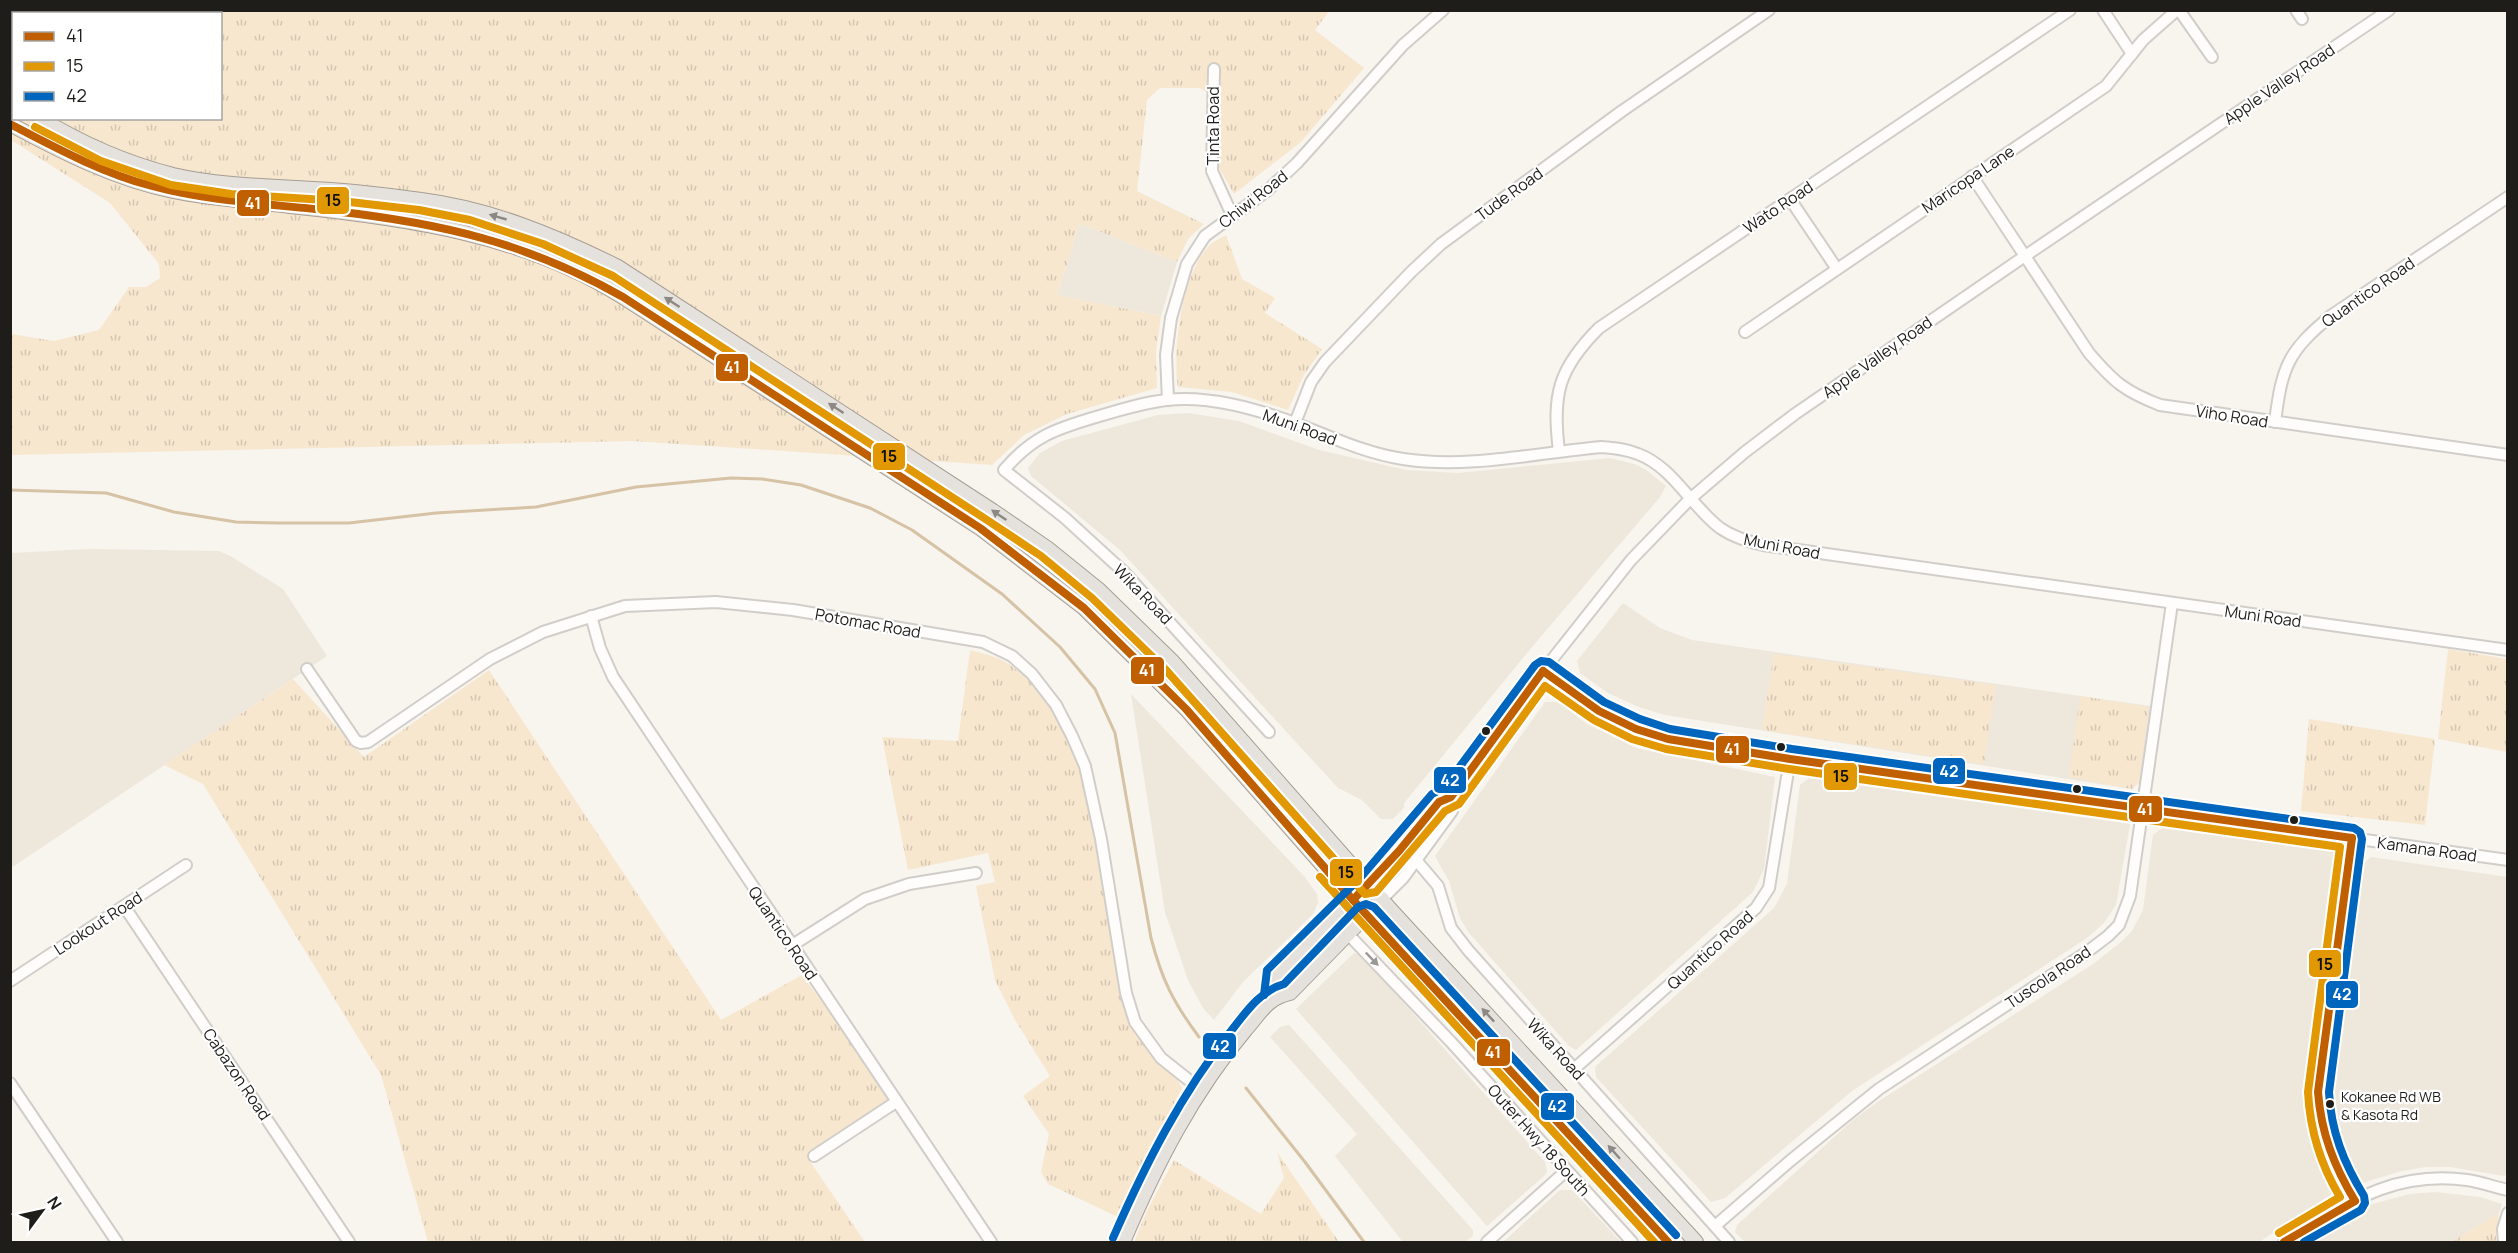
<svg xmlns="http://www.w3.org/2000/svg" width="2518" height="1253" viewBox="0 0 2518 1253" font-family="Manrope,sans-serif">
<defs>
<pattern id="grass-tufts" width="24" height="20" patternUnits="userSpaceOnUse" patternTransform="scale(1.5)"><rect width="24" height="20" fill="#f8e7cf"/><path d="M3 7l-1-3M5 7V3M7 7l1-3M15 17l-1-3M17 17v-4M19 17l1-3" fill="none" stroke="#d4c6b1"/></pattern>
</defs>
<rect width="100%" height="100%" fill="#f8f4ee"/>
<g fill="#eee7dc">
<polygon points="1080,224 1177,262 1161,316 1057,295"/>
<polygon points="1188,413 1239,421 1319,450 1406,470 1458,473 1610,458 1634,464 1645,469 1666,486 1660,497 1532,647 1404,803 1404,808 1393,819 1381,819 1362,800 1338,788 1120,550 1031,476 1028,468 1040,453 1062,441 1158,415"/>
<polygon points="91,549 219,551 232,557 283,589 327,656 11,868 11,553"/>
<polygon points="1623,603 1660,628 1692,640 2150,706 2140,782 2132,789 1665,715 1639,707 1608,693 1580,673 1577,661"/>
<polygon points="1131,694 1304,876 1317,894 1318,903 1313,914 1243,982 1214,1020 1203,1008 1188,980 1165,912"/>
<polygon points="1545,702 1558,702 1587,724 1636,748 1775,777 1764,869 1753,892 1576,1050 1569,1046 1469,933 1460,918 1449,881 1435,856"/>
<polygon points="1809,778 2130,824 2116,905 2104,923 2087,938 1852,1091 1725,1198 1711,1202 1596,1077 1595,1067 1774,908 1787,884 1800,785"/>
<polygon points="2162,828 2335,852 2340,858 2308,1075 2307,1105 2309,1128 2315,1153 2335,1192 2259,1242 1745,1242 1735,1232 1737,1225 1853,1120 1879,1101 2093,964 2121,942 2132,931 2143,910 2153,835"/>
<polygon points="2371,857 2507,877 2508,1173 2504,1176 2450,1167 2426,1167 2402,1171 2362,1183 2355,1176 2348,1164 2336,1136 2332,1103 2343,1004 2363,864"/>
<polygon points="1354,953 1361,955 1545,1162 1547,1172 1544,1176 1487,1226 1296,1009"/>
<polygon points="1289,1025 1473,1230 1473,1236 1465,1242 1403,1242 1335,1156 1357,1134 1270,1037 1280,1027"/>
<polygon points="1560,1190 1572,1190 1621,1242 1503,1242"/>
<polygon points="2436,1192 2480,1197 2502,1204 2499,1213 2452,1242 2309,1242 2372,1204 2410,1194"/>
</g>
<g fill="url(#grass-tufts)" fill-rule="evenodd">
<path d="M1330,10L1315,30L1364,68L1301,142L1234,194L1219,168L1221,103L1200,88H1160L1147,100L1137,191L1204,224L1188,239L1177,262L1080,224L1057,295L1161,316L1156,352L1157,388L1067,414L1024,435L992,465L633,441L11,455V334L54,341L99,330L129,287H146L160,278L159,264L110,203L11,140V11ZM14,14H220V118H14Z"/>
<path d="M1226,235L1242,279L1275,298L1265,313L1322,349L1304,375L1288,410L1232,392L1178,387C1172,350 1182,272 1210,245C1214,241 1221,238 1226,235Z"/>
<polygon points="2448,649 2507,659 2507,752 2438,739"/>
<path d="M970,650C985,654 1000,657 1013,667C1051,696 1071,743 1086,786L1120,996C1127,1015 1134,1033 1146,1048C1155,1060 1178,1076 1182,1088L1118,1217L1048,1184L1041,1172L1049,1134L1023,1096L1050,1076L1015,1020L995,980L976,886L995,882L988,853L908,870L882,737L958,741Z"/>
<polygon points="1774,654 1996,685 1984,764 1762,730"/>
<polygon points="489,670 721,1020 802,975 896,1102 809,1160 865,1242 428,1242 381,1075 203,784 164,765 293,679 364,757"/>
<polygon points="2080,696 2149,707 2139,782 2132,789 2069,777"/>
<polygon points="2309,719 2435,739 2425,825 2301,811"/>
<polygon points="1277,1152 1339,1242 1134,1242 1148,1209 1174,1160 1261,1214 1284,1178"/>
<polygon points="2499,1213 2496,1242 2452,1242"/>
</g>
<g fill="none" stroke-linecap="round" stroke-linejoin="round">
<g stroke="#d6c2a4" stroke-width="3">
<path d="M10,490L106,493L174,512L236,522L278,523H349L436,513L536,507L636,487L731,478L762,479L801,485L870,508L912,530L1002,594L1060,647L1095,689L1115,733L1151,938C1162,980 1173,1002 1199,1037"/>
<polyline points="1246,1088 1305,1162 1364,1242"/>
</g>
<defs>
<g id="minor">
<polyline points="2103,10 2132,54"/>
<polyline points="2179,10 2212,57"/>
<polyline points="2296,10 2302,19"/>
<polyline points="1214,69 1212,171 1232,215"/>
<path d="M1972,176L2089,353C2114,382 2124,391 2160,405L2508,455"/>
<polyline points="1790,199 1837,269"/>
<polyline points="1745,332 2106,86 2143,40 2177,10"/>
<polyline points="1168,400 1166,355 1171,318 1187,264 1205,236 1268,190 1297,163 1403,45 1443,10"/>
<path d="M2275,422C2282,366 2288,351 2332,315L2508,197"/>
<polyline points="1295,423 1311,382 1325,362 1411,272 1441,244 1622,111 1769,10"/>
<path d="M1559,451C1552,395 1558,369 1599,328L2070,10"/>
<polyline points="591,616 600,648 613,677 991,1242"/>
<polyline points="307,669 356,741 361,743 368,742 490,659 543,632 625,606 716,602 793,610 983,642 1012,656 1032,674 1056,705 1072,736 1085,766 1101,839 1126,993 1135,1022 1161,1058 1200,1089"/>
<polyline points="1543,671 1599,711 1636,729 1668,739 1790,759 2508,860"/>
<path d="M1269,732L1125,573L1065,518L1004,470C1032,437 1055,429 1096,417C1119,410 1142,403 1166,400C1209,395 1256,409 1295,423C1331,437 1365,453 1403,459C1468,469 1536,453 1601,447C1614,448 1626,449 1638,454C1673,467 1691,506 1720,528C1733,537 1747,541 1763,545L2508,650"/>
<path d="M2352,838L2318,1092C2320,1138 2331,1163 2355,1201"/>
<polyline points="1416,860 1438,886 1451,928 1468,950 1729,1242"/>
<polyline points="1369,884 1439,802 1451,797 1543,671 1631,560 1690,499 1745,452 1795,414 2025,256 2389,10"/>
<polyline points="1382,899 1403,878 1452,811 1451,797"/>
<polyline points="124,906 349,1242"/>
<polyline points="1347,933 1451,1042 1632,1242"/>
<polyline points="791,946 865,899 909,884 976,873"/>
<polyline points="10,981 186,865"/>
<polyline points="1574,1069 1756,908 1769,888 1790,759"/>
<polyline points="10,1083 117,1242"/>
<polyline points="814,1156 896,1102"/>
<polyline points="1715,1226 1790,1161 1879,1089 2087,952 2108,936 2119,925 2130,896 2172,603"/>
<polyline points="1487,1242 1566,1171"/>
<path d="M2284,1242C2346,1205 2391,1170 2467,1180C2481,1182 2494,1187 2508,1190"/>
<polyline points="2504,1242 2503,1229 2508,1213"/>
</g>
<g id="major">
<polyline points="10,99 14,101"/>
<path d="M40,118C82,144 126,163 173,175C225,187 279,186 331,190C361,192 392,196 421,200C491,209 556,236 618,267L993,511L1047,548L1099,590L1173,662L1391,910L1696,1242"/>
<path d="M10,124C62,152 115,179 173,191C212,199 251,201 290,206C406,218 523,234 623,297L980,528L1084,608L1186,709L1353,900L1668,1242"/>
<polyline points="1274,996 1275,977 1369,884"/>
<path d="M1123,1242C1155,1166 1192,1093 1246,1029C1261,1012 1267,998 1290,993L1382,899"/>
</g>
</defs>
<use href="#minor" stroke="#d1ceca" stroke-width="14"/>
<use href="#major" stroke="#a69e94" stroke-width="16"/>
<use href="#minor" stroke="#fefdfc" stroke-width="10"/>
<use href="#major" stroke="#e5e2dd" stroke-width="14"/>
<defs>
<g id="bus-1">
<path d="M10,124C56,148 102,173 152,186C211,202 273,204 333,211C441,223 528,243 623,297L980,528L1084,608L1186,709L1353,900L1668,1242"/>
<polyline points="1543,671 1599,711 1636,729 1668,739 1790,759 2352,838"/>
<path d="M2352,838L2318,1092C2321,1133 2334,1166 2355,1201"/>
<polyline points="1353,900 1399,851 1439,802 1451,797 1543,671"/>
<polyline points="2284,1242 2355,1201"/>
</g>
<g id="bus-2">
<path d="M35,127L101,161L171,185L231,194L341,201L419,210L470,220L543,244L613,276L987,520L1041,556L1092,598L1165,669L1365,894L1376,892L1445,811L1459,804L1545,686L1594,720L1632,739L1666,749L1789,769L2340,847L2308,1092C2310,1130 2320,1164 2340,1197L2279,1233"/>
<polyline points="1320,877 1654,1242"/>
</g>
<g id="bus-3">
<path d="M1264,995L1267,970L1361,877L1432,794L1444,788L1535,665L1541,661L1549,662L1604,702L1640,719L1670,729L1792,749L2354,828L2360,832L2362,839L2329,1092C2331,1132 2344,1163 2364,1196L2365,1203L2361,1210L2304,1242"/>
<path d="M1113,1238C1145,1165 1181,1094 1231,1031C1246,1012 1260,991 1284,984L1358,907L1366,904L1374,907L1676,1235"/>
</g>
</defs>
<use href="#bus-1" stroke="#fff" stroke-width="12"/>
<use href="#bus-2" stroke="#fff" stroke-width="12"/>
<use href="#bus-3" stroke="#fff" stroke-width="12"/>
<use href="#bus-1" stroke="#bf5f00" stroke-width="8"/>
<use href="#bus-2" stroke="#e19803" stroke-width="8"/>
<use href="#bus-3" stroke="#0065bd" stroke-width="8"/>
</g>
<defs><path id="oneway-solid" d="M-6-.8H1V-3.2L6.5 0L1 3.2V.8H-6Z" transform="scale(1.5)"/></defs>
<g fill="#8c8985">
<use href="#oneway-solid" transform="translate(498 217) rotate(-164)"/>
<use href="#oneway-solid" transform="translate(672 302) rotate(-147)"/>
<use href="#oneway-solid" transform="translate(836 408) rotate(-147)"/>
<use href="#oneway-solid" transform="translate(999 515) rotate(-146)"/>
<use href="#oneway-solid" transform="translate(1488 1015) rotate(-133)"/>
<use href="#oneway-solid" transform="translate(1614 1152) rotate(-132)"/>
</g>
<use fill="#9a9896" href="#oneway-solid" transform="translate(1372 959) rotate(46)"/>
<g fill="#1f1d1a" stroke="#fff" stroke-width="2">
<circle cx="1486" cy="731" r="5"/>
<circle cx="1781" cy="747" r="5"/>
<circle cx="2077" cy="789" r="5"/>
<circle cx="2294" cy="820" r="5"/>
<circle cx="2330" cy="1104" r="5"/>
</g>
<g text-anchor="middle" stroke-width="4.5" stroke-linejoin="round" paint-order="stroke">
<g font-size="14" fill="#1f1d1a" stroke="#fff" text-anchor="start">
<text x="2341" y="1102">Kokanee Rd WB<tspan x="2341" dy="18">&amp; Kasota Rd</tspan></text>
</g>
<g font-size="16" fill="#1f1d1a" stroke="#fff">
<text transform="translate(2279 84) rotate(-34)" y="6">Apple Valley Road</text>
<text transform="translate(1213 126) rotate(-90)" y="6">Tinta Road</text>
<text transform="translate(1968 179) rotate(-34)" y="6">Maricopa Lane</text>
<text transform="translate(1509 194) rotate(-36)" y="6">Tude Road</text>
<text transform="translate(1253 199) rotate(-38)" y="6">Chiwi Road</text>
<text transform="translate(1778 207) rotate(-34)" y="6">Wato Road</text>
<text transform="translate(2368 292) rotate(-35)" y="6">Quantico Road</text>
<text transform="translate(1877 357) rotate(-35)" y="6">Apple Valley Road</text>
<text transform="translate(2232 416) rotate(9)" y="6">Viho Road</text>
<text transform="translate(1300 427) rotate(20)" y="6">Muni Road</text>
<text transform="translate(1782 546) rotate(11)" y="6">Muni Road</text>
<text transform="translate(1143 594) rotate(46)" y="6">Wika Road</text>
<text transform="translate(2263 616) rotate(8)" y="6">Muni Road</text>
<text transform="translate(868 623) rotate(10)" y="6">Potomac Road</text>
<text transform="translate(2427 849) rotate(8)" y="6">Kamana Road</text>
<text transform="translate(98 923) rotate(-33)" y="6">Lookout Road</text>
<text transform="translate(783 933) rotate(56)" y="6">Quantico Road</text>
<text transform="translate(1710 950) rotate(-42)" y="6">Quantico Road</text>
<text transform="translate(2048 977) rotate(-34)" y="6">Tuscola Road</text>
<text transform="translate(1556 1049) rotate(48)" y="6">Wika Road</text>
<text transform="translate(237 1074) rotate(56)" y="6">Cabazon Road</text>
<text transform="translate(1539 1140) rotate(48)" y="6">Outer Hwy 18 South</text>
</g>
</g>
<g stroke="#fff" stroke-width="2">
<rect x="316" y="186" width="34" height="29" rx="6" fill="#e19803"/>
<rect x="236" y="189" width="34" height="28" rx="6" fill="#bf5f00"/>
<rect x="715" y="353" width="34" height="29" rx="6" fill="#bf5f00"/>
<rect x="872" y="442" width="34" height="29" rx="6" fill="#e19803"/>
<rect x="1130" y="656" width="35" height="29" rx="6" fill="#bf5f00"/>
<rect x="1715" y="735" width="35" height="29" rx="6" fill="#bf5f00"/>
<rect x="1932" y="757" width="34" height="28" rx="6" fill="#0065bd"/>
<rect x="1823" y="762" width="35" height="29" rx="6" fill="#e19803"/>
<rect x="1433" y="766" width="34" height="28" rx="6" fill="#0065bd"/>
<rect x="2128" y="795" width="35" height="28" rx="6" fill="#bf5f00"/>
<rect x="1329" y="858" width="34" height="29" rx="6" fill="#e19803"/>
<rect x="2308" y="949" width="34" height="29" rx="6" fill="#e19803"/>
<rect x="2325" y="980" width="34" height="29" rx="6" fill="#0065bd"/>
<rect x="1202" y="1032" width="35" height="28" rx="6" fill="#0065bd"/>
<rect x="1476" y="1038" width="35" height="29" rx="6" fill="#bf5f00"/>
<rect x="1540" y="1092" width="35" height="29" rx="6" fill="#0065bd"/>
</g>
<g font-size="16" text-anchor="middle" font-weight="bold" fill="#fff">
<text x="253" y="209">41</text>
<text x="732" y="373">41</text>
<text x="1147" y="676">41</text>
<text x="1732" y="755">41</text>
<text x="1949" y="777">42</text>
<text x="1450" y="786">42</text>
<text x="2145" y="815">41</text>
<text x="2342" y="1000">42</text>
<text x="1220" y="1052">42</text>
<text x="1493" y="1058">41</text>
<text x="1557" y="1112">42</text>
</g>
<g font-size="16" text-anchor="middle" font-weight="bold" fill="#111">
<text x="333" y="206">15</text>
<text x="889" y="462">15</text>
<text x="1841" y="782">15</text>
<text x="1346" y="878">15</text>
<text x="2325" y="970">15</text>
</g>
<rect width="2518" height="1253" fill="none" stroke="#1f1d1a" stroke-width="24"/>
<rect x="12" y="12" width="210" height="108" fill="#ffffff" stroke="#a5a5a3" stroke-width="1.5"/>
<rect x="24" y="32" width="30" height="9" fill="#bf5f00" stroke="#a5a5a3" stroke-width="1.5"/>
<text x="66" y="42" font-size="18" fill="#1f1d1a">41</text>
<rect x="24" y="62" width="30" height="9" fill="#e19803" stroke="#a5a5a3" stroke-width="1.5"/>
<text x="66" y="72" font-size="18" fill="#1f1d1a">15</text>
<rect x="24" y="92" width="30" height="9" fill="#0065bd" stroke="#a5a5a3" stroke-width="1.5"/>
<text x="66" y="102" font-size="18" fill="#1f1d1a">42</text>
<g transform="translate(42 1211) rotate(57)" stroke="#ffffff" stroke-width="4.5" paint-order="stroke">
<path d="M0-4.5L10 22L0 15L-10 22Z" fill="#1f1d1a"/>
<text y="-9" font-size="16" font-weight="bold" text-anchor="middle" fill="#1f1d1a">N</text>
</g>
</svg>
